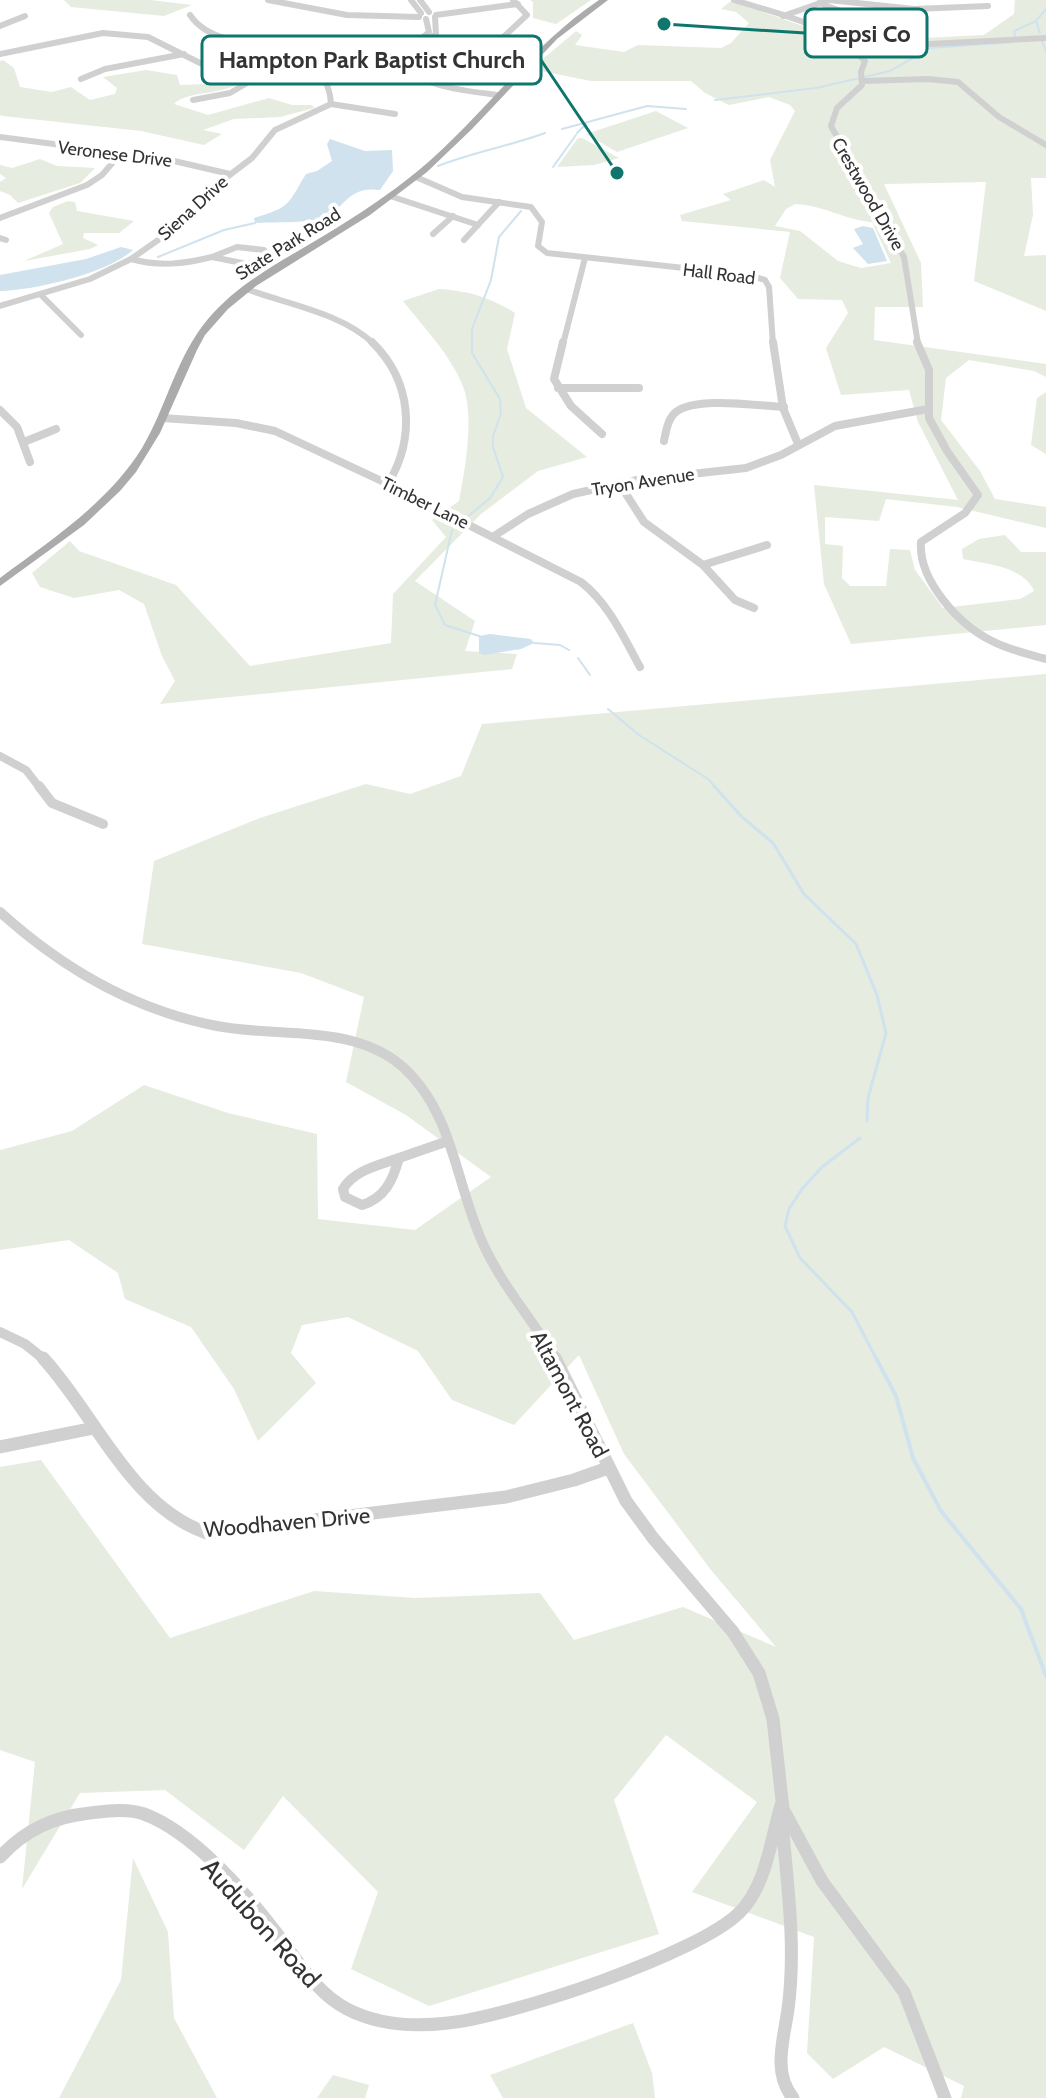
<svg xmlns="http://www.w3.org/2000/svg" width="1046" height="2098" viewBox="0 0 1046 2098" font-family="Cabin,sans-serif">
<rect width="100%" height="100%" fill="#fff"/>
<g fill="#e6ecdf" fill-rule="evenodd">
<polygon points="64,0 150,0 192,5 164,16 71,7"/>
<polygon points="530,0 591,0 556,24 533,18 533,2"/>
<path d="M1015,0H1046V178H1031L1033,215L1024,256L1046,255V311L974,281L986,182L884,184L921,263L923,307H875L874,340L1046,364V377L1034,371L969,360L946,378L941,420L980,471L995,499L1046,507V528L957,507L886,499L879,521L825,517V544L843,546L842,578L850,586H886L890,549L910,550L915,570L943,608L1020,599L1034,591C1023,566 986,564 963,559L962,549L979,539L1005,535L1021,552H1046V625L851,644L824,584L814,485L958,500L918,422L909,390L841,395L826,348L848,313L842,300L798,299L780,278L790,232L682,221L680,215L731,200L723,194L764,180L775,187L770,160L795,111L790,105L769,97L729,105L705,93L691,81H591L531,69L576,31L582,35L575,45L624,52L638,45L721,48L731,43L749,23L736,12L721,9L731,1L803,26L839,42L984,35L1014,14ZM795,204C823,205 845,220 872,222L891,263L861,268L838,261L800,231L775,226L786,209Z"/>
<path d="M3,60L14,68L20,87L52,92L71,87L90,100L115,94L117,88L103,77L146,70L177,75L180,85L240,83C218,96 189,90 174,104L208,115L269,98L292,105H312L314,108L280,117L234,119L203,130L222,134L204,145L141,131L3,116L0,115V61Z"/>
<polygon points="656,111 688,128 617,152 586,134"/>
<polygon points="578,138 582,138 619,158 594,165 557,167"/>
<polygon points="40,159 57,166 95,168 80,183 18,203 10,195 0,191 0,182 6,178 0,174 0,165 12,168"/>
<polygon points="68,201 75,202 77,211 134,221 119,233 84,233 83,238 98,245 90,249 24,261 63,244 49,213 53,207"/>
<path d="M439,289C469,291 489,297 515,313L507,349L526,408L587,457L538,471L481,514L415,581L475,621L465,651L517,654L512,669L160,704L175,681L162,656L144,604L119,590L74,598L40,587L32,573L70,541L79,551L176,585L250,666L391,643L393,594L446,537L432,520L459,501C465,470 474,419 464,389C452,356 424,328 403,301Z"/>
<polygon points="1046,392 1046,454 1031,445 1037,398"/>
<polygon points="1046,674 1046,2098 961,2098 964,2086 884,2047 833,2079 807,2053 814,1937 692,1892 757,1802 666,1735 614,1800 659,1934 429,2006 351,1969 378,1892 283,1796 244,1850 165,1790 80,1793 22,1889 35,1762 0,1750 0,1467 41,1460 170,1638 314,1591 415,1598 540,1593 574,1640 683,1607 776,1647 711,1570 624,1454 579,1355 514,1425 452,1400 418,1351 348,1317 302,1325 291,1353 316,1383 258,1441 234,1389 191,1327 125,1299 118,1273 69,1240 0,1250 0,1150 72,1131 144,1085 228,1113 317,1134 318,1219 415,1230 491,1177 406,1115 346,1082 364,997 301,973 142,944 154,861 260,818 366,784 410,794 461,776 482,724"/>
<polygon points="133,1858 168,1932 174,2018 217,2098 59,2098 121,1980"/>
<polygon points="633,2023 652,2073 655,2098 503,2098 490,2075"/>
<polygon points="333,2075 369,2085 365,2098 317,2098"/>
</g>
<g fill="#cfe2ee">
<path d="M330,139L365,151L392,150L393,171L380,190C345,185 345,212 319,219C305,223 272,222 255,223L254,218C291,207 287,205 306,174L317,171L332,161L327,144Z"/>
<polygon points="863,226 873,228 887,261 868,264 853,248 863,244 854,229"/>
<path d="M121,247L133,250C106,274 35,290 0,291V275L86,259Z"/>
<polygon points="490,634 531,639 534,643 521,649 484,655 479,653 479,636"/>
</g>
<g fill="none" stroke-linecap="round" stroke-linejoin="round">
<g stroke="#cfe2ee" stroke-width="2">
<polyline points="1040,33 1036,21 1046,9"/>
<polyline points="1015,36 1014,31 1036,21"/>
<polyline points="1042,41 1046,51"/>
<polyline points="715,100 816,88 890,71 930,48 1013,42"/>
<polyline points="562,129 647,106 686,109"/>
<polyline points="577,133 586,124"/>
<path d="M438,166C473,152 510,146 545,133"/>
<polyline points="553,167 576,135"/>
<polyline points="158,257 224,230 255,223"/>
<polyline points="466,518 490,498 503,477 493,447 493,436 501,413 500,399 472,353 472,329 491,280 499,237 521,211"/>
<polyline points="452,530 435,605 445,625 479,636"/>
<polyline points="534,643 560,645 569,650"/>
<polyline points="578,658 590,675"/>
<polyline points="608,709 639,735 708,779 716,788"/>
</g>
<g stroke="#cfe2ee" stroke-width="3">
<polyline points="714,786 742,817 773,843 804,894 856,944 877,995 886,1033 868,1098 867,1121"/>
<polyline points="860,1138 822,1167 802,1189 789,1209 785,1226 800,1258 852,1312 877,1360"/>
</g>
<polyline stroke="#cfe2ee" stroke-width="4" points="876,1358 896,1396 913,1458 941,1511 1021,1609 1046,1676"/>
<g stroke="#d0d0d0" stroke-width="6">
<polyline points="268,0 347,15 419,17"/>
<polyline points="411,0 421,13"/>
<polyline points="420,0 429,12"/>
<path d="M734,0C781,15 830,24 865,61L861,72L862,85L837,108L831,126L904,257L918,344"/>
<polyline points="819,3 865,20 895,17 900,8"/>
<polyline points="436,15 518,4"/>
<polyline points="783,16 829,0 914,9 988,6"/>
<polyline points="0,26 25,16"/>
<polyline points="415,44 429,32 426,19"/>
<polyline points="425,44 482,56"/>
<polyline points="851,48 1046,38"/>
<polyline points="462,53 445,69 467,71 527,15 513,0"/>
<polyline points="0,54 103,33 148,37 200,63 231,70 253,71 415,50 436,34 435,17"/>
<path d="M387,54C417,86 456,90 498,95"/>
<polyline points="81,79 105,69 184,54"/>
<polyline points="863,81 928,79 958,82 999,117 1046,145"/>
<polyline points="193,100 230,93 252,80 253,71"/>
<polyline points="331,104 395,114"/>
<polyline points="0,137 161,158 230,174"/>
<polyline points="416,177 462,197 531,207 542,222 538,246 547,253 748,275 765,280 769,287 773,344"/>
<polyline points="390,196 478,225"/>
<polyline points="0,218 87,185 102,175 121,153"/>
<polyline points="433,234 453,216"/>
<polyline points="0,238 6,240"/>
<polyline points="464,240 499,202"/>
<polygon points="237,247 264,250 268,256 247,264 212,257"/>
<path d="M131,259C160,267 183,264 212,257"/>
<path d="M246,289C287,304 342,313 374,344"/>
<polyline points="41,295 81,335"/>
<path d="M0,306L90,279L131,259L161,238L214,187L252,158L275,130L331,104C330,80 314,59 293,47C260,43 211,46 190,15"/>
<polyline points="563,344 585,258"/>
</g>
<g stroke="#d0d0d0" stroke-width="8">
<path d="M372,342C412,381 416,437 388,484"/>
<polyline points="563,342 554,379 571,406 602,434"/>
<polyline points="773,342 783,408 798,444"/>
<path d="M917,342L929,370V418L947,451L978,495L965,513L921,542C918,580 959,625 992,641C1009,650 1028,654 1046,659"/>
<polyline points="558,388 639,388"/>
<polyline points="0,410 17,427 30,462"/>
<path d="M162,418L236,423L275,431L388,484L581,582C609,604 623,636 640,667"/>
<path d="M664,441C666,431 668,418 676,412C696,396 759,406 784,407"/>
<polyline points="24,442 56,429"/>
<polyline points="619,483 644,522 703,565 735,600 754,608"/>
<polyline points="494,536 528,514 573,494 637,480 746,468 781,455 835,426 928,409"/>
<polyline points="703,565 767,545"/>
<polyline points="0,756 26,770 40,788"/>
</g>
<g stroke="#d0d0d0" stroke-width="10">
<polyline points="39,786 52,803 103,824"/>
<path d="M0,912C63,969 133,1010 217,1026C278,1038 353,1023 403,1067C455,1114 456,1189 485,1248C504,1288 534,1322 557,1360"/>
<path d="M399,1158C393,1180 385,1198 362,1205L345,1197L343,1189C354,1170 380,1165 399,1158Z"/>
<polyline points="399,1158 448,1141"/>
<polyline points="0,1332 25,1344 45,1360"/>
</g>
<g stroke="#d0d0d0" stroke-width="13">
<path d="M43,1358C95,1414 130,1507 207,1533L506,1497L574,1480L608,1468"/>
<polyline points="555,1358 626,1501 653,1538 733,1632 759,1673 773,1719 783,1809 822,1881 904,1992 945,2098"/>
<polyline points="0,1447 94,1428"/>
<path d="M781,1811C786,1876 797,1943 788,2009C784,2039 772,2072 793,2098"/>
<path d="M0,1857C25,1830 53,1817 90,1813C107,1811 127,1808 144,1814C193,1832 247,1894 278,1935C299,1962 316,1993 347,2009C378,2025 415,2027 448,2023C509,2017 699,1954 740,1912C766,1886 771,1839 781,1805"/>
</g>
<path fill="#ababab" fill-rule="evenodd" d="M599,0H608L557,39L472,129L427,172L370,215L256,286L228,309L205,335L197,350L160,433L136,472L120,491L84,525L0,586V578C51,540 108,503 142,448C167,406 176,357 208,319C239,282 284,260 325,235C358,215 390,194 419,170C483,117 529,47 599,0Z"/>
</g>
<g text-anchor="middle" stroke-width="8" stroke-linejoin="round" paint-order="stroke">
<g font-size="18" fill="#333" stroke="#fff">
<text transform="translate(115 154) rotate(7)" y="6">Veronese Drive</text>
<text transform="translate(868 194) rotate(60)" y="6">Crestwood Drive</text>
<text transform="translate(193 208) rotate(-42)" y="6">Siena Drive</text>
<text transform="translate(288 244) rotate(-32)" y="6">State Park Road</text>
<text transform="translate(719 274) rotate(7)" y="6">Hall Road</text>
<text transform="translate(643 482) rotate(-9)" y="6">Tryon Avenue</text>
<text transform="translate(425 503) rotate(26)" y="6">Timber Lane</text>
</g>
<g font-size="22" fill="#333" stroke="#fff">
<text transform="translate(570 1394) rotate(62)" y="8">Altamont Road</text>
<text transform="translate(287 1522) rotate(-5)" y="8">Woodhaven Drive</text>
</g>
<g font-size="26" fill="#333" stroke="#fff">
<text transform="translate(261 1923) rotate(48)" y="9">Audubon Road</text>
</g>
</g>
<path fill="none" stroke="#0f766e" stroke-width="3" d="M664 24L805 33M617 173L541 60"/>
<g fill="#0f766e" stroke="#fff" stroke-width="3">
<circle cx="664" cy="24" r="8"/>
<circle cx="617" cy="173" r="8"/>
</g>
<g fill="#fff" stroke="#0f766e" stroke-width="3">
<rect x="805" y="9" width="122" height="48" rx="8"/>
<rect x="202" y="36" width="339" height="48" rx="8"/>
</g>
<g font-size="24" text-anchor="middle" font-weight="bold" fill="#333">
<text x="866" y="42">Pepsi Co</text>
<text x="372" y="68">Hampton Park Baptist Church</text>
</g>
</svg>
